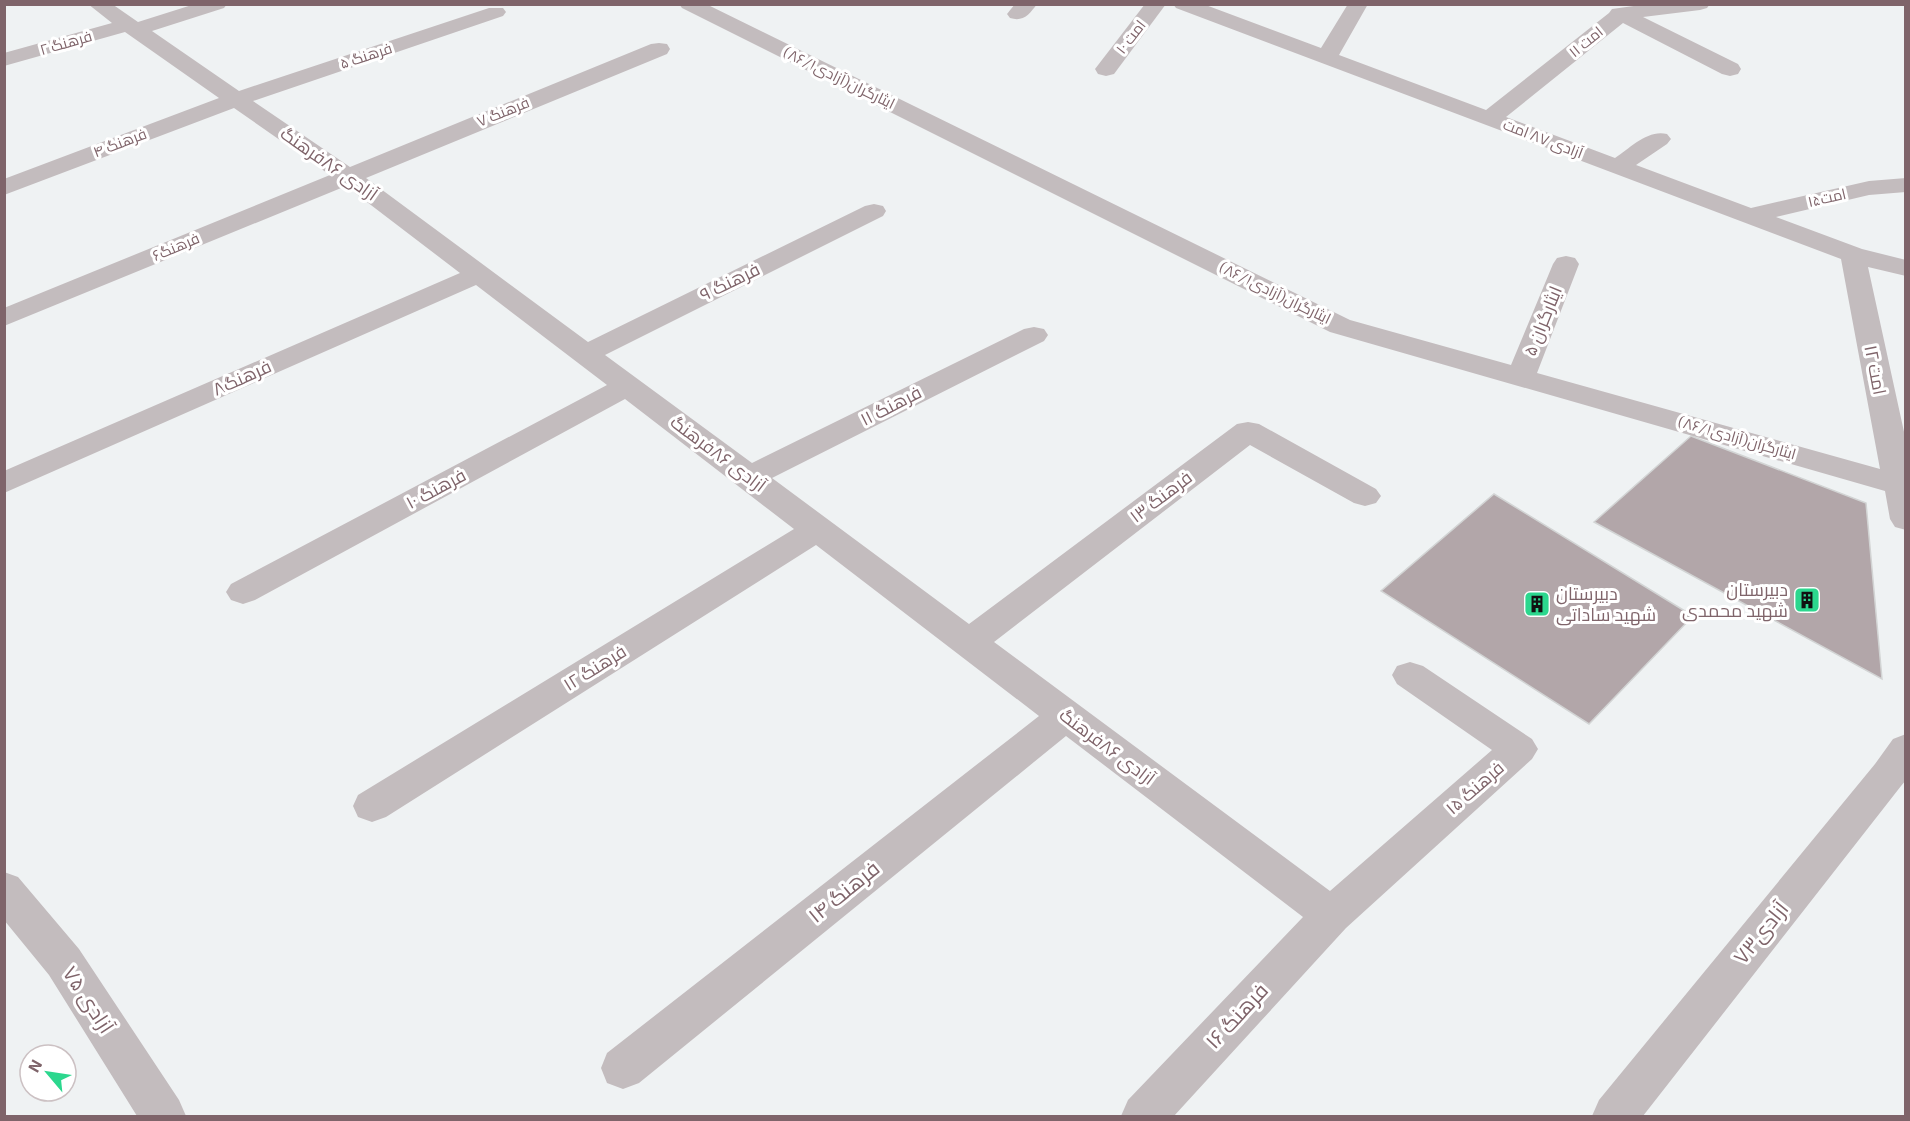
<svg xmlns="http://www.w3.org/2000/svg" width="1910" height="1121" viewBox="0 0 1910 1121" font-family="'Exo 2',Cairo,sans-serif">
<rect width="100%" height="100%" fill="#eff2f3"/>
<g fill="#b2a6a9" stroke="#d2d4d4" stroke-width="1.5">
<polygon points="1691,436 1866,503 1882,679 1594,522"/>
<polygon points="1494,494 1693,616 1589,724 1381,591"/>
</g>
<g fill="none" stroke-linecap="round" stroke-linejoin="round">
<g fill="#c3bcbe" fill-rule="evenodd">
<polygon points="88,4 112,4 138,22 195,4 227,4 224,8 152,31 239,91 489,8 503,8 506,12 503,16 253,101 350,167 651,44 659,43 667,44 670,49 667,54 366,178 588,342 865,206 874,204 883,206 886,211 883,216 605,355 752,463 1024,329 1034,327 1044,329 1048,335 1044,341 772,478 969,624 1237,424 1248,422 1259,424 1376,489 1381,496 1376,503 1365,506 1354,503 1250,445 994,642 1330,891 1492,750 1397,684 1392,675 1397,666 1410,662 1423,666 1532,739 1538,749 1532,759 1346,928 1174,1116 1121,1116 1128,1100 1303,917 1066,736 639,1083 623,1089 607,1083 601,1068 607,1053 1039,716 816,545 386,817 372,822 358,817 353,806 358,795 794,529 625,399 255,600 243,604 231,600 226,592 231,584 607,385 476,285 4,493 4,471 460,273 346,186 4,326 4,308 330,175 234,108 4,195 4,179 219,98 125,32 4,66 4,53 112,23"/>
<path d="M679,4H706L1350,320L1511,365L1553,264L1557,258L1566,256L1575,258L1579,264L1537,373L1880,469L1841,259L1176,8L1173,4H1203L1321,48L1348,4H1368L1339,55L1486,110L1609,13L1612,9L1648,4H1710L1707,8L1700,10L1643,17L1738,64L1741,69L1738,74L1730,76L1722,74L1623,23L1506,117L1615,158C1630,148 1648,129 1667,134L1671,139L1667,144L1636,165L1751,208L1869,181L1906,178V192L1869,195L1776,217L1862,249L1906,260V276L1868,267L1906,441V530L1895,527L1890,519L1885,491L1330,332L682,8Z"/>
<path d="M1015,4H1037C1029,15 1023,22 1010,18L1007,14Z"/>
<polygon points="1145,4 1166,4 1114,74 1106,76 1098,74 1095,69"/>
<polygon points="1906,734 1906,780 1901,786 1643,1116 1592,1116 1599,1100 1875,764 1893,739"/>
<polygon points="4,872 18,877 79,949 179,1100 186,1116 137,1116 49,975 4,920"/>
</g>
</g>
<defs>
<symbol id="building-square" viewBox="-11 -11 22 22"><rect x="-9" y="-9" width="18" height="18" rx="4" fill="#2cd78e" stroke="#fff"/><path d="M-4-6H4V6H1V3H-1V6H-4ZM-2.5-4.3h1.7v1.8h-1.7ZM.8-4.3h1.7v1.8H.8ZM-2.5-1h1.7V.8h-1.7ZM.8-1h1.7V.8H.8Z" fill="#111"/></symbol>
</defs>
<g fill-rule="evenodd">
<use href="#building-square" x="1792" y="585" width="30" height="30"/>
<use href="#building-square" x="1522" y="589" width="30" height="30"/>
</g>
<g text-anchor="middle" stroke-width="6" stroke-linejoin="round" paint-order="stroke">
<g font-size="15" fill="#7f646a" stroke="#fff">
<text transform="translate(1131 37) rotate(-52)" y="5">امت ۱۰</text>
<text transform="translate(1586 42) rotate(-39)" y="5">امت ۱۱</text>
<text transform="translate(66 43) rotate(-16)" y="5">فرهنگ ۲</text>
<text transform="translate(366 56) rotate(-18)" y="5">فرهنگ ۵</text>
<text transform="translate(839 78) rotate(26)" y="5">ایثارگران(آزادی۸۶/۱)</text>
<text transform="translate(503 112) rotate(-22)" y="5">فرهنگ ۷</text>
<text transform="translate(1543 139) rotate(21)" y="5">آزادی ۸۷ امت</text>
<text transform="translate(120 143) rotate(-21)" y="5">فرهنگ ۴</text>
<text transform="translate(1827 198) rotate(-13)" y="5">امت۱۵</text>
<text transform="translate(176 247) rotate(-23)" y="5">فرهنگ۶</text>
<text transform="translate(1275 293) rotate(26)" y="5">ایثارگران(آزادی۸۶/۱)</text>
<text transform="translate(1737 438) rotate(16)" y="5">ایثارگران(آزادی۸۶/۱)</text>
</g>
<g font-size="18" fill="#7f646a" stroke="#fff">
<text transform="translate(329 164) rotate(35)" y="6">آزادی ۸۶فرهنگ</text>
<text transform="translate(730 282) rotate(-26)" y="6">فرهنگ ۹</text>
<text transform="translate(1543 321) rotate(-68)" y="6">ایثارگران ۵</text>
<text transform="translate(1875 370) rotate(79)" y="6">امت ۱۲</text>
<text transform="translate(242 378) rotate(-24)" y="6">فرهنگ۸</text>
<text transform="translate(891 406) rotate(-27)" y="6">فرهنگ ۱۱</text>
<text transform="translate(718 454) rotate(37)" y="6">آزادی ۸۶فرهنگ</text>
<text transform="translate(436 489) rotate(-28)" y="6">فرهنگ ۱۰</text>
<text transform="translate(1161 497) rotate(-37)" y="6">فرهنگ ۱۳</text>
<text transform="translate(595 668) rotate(-32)" y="6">فرهنگ ۱۲</text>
<text transform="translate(1107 747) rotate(37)" y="6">آزادی ۸۶فرهنگ</text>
<text transform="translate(1475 788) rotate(-41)" y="6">فرهنگ ۱۵</text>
</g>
<g font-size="18" fill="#7f646a" stroke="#fff" text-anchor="end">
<text x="1788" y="596">دبیرستان<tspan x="1788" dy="21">شهید محمدی</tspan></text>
<text x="1556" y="600" text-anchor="start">دبیرستان<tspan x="1556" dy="21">شهید ساداتی</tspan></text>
</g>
<g font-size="21" fill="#7f646a" stroke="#fff">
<text transform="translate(844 892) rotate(-39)" y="7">فرهنگ ۱۴</text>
<text transform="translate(1761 933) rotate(-51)" y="7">آزادی۷۳</text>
<text transform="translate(88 1000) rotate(57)" y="7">آزادی ۷۵</text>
<text transform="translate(1237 1016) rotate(-47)" y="7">فرهنگ ۱۶</text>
</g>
</g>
<rect width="1910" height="1121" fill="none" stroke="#7f646a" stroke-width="12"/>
<g transform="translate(48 1073) rotate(299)"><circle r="28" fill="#ffffff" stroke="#ccc1c3" stroke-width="1.5"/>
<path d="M0-4.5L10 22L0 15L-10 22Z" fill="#2cd78e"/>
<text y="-9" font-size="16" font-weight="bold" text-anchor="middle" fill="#7f646a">N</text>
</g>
</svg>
